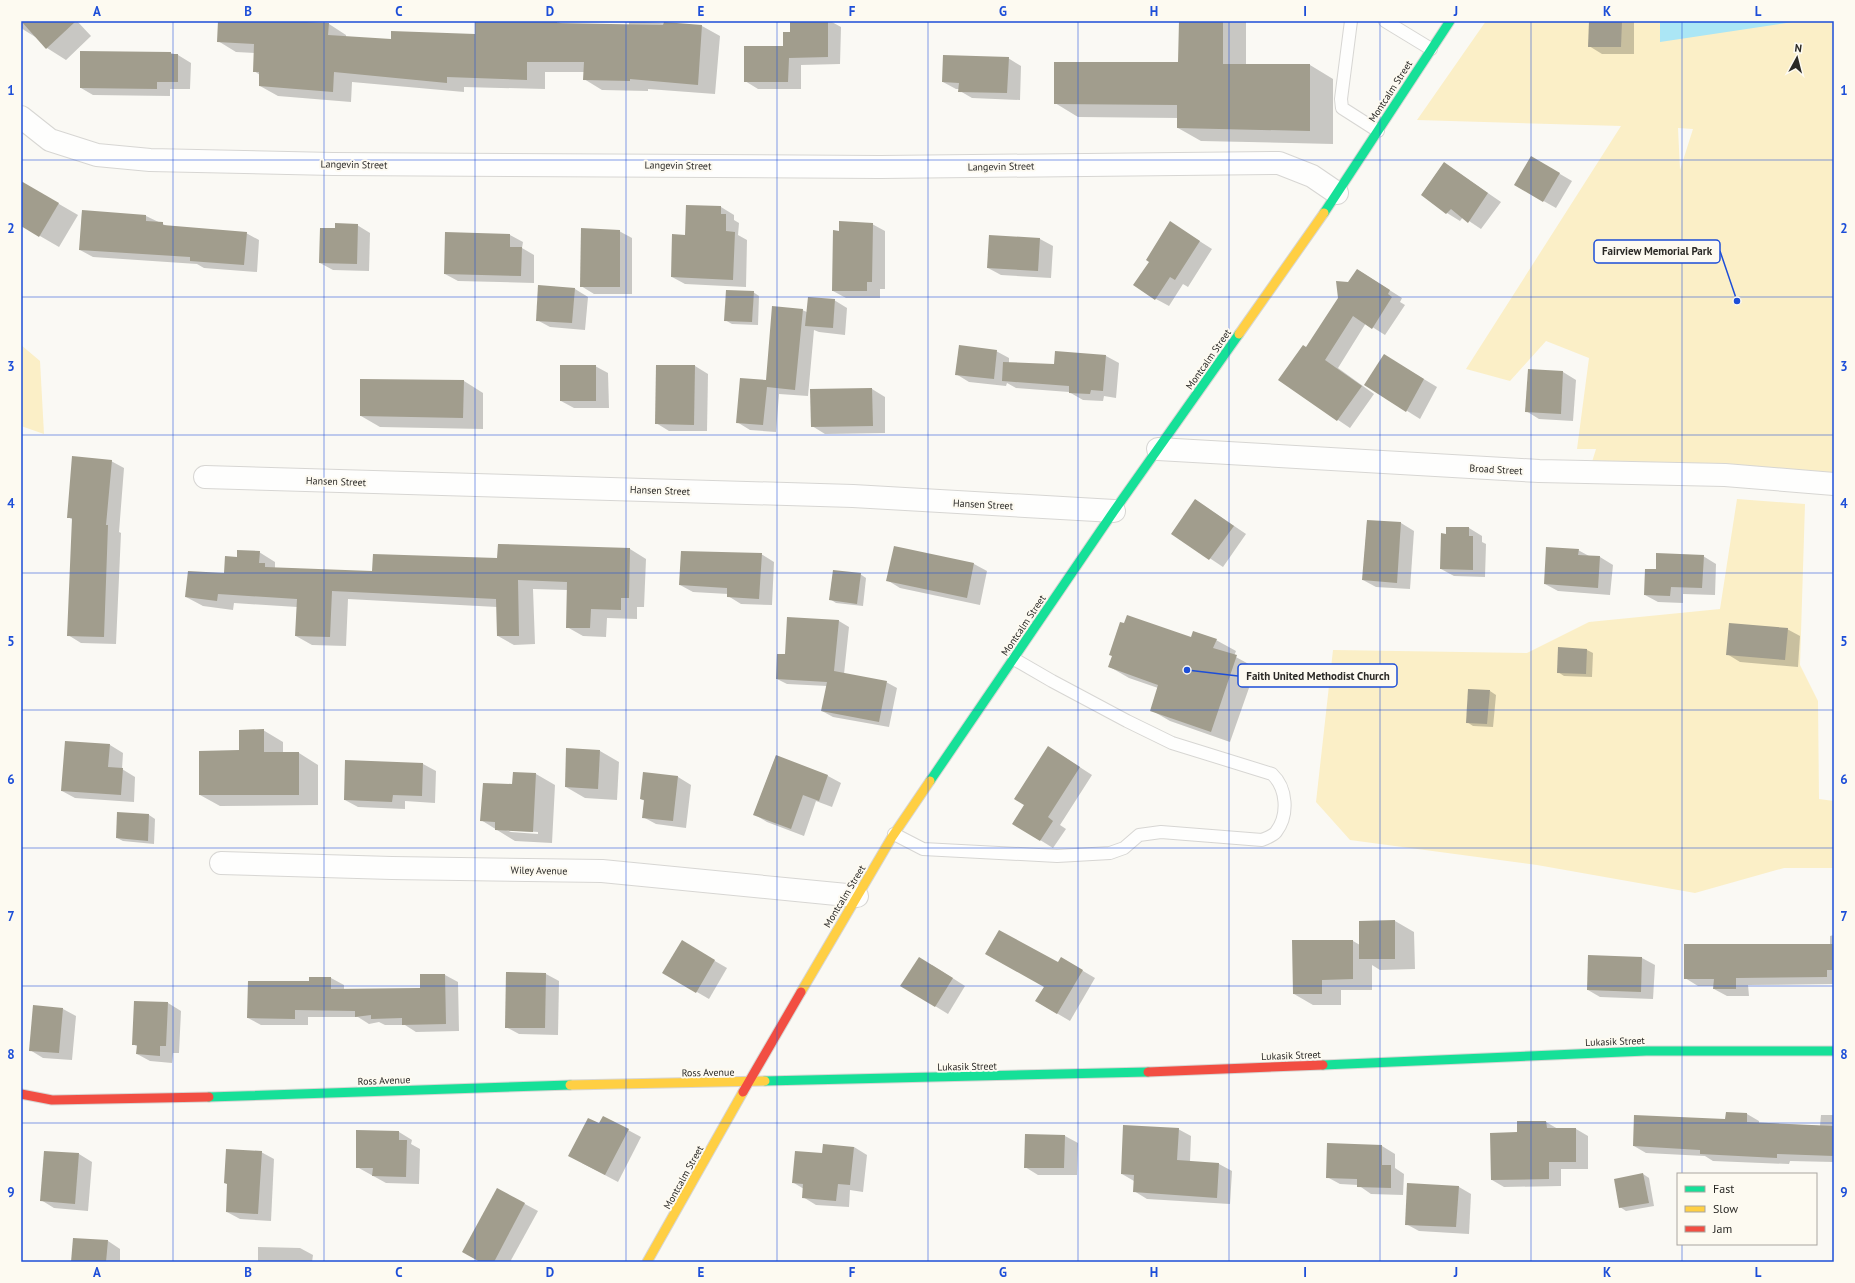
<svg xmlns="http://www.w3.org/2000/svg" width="1855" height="1283" viewBox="0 0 1855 1283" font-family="'PT Sans',sans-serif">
<rect width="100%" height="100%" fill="#faf9f4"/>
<g fill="#fbefc7" fill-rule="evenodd">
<path d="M1486,21H1834V495L1588,475L1596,449H1577L1589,358L1546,341L1510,381L1466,369L1621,126L1417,120ZM1678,128L1693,129L1680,170Z"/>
<polygon points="21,345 40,361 44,434 21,426"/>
<polygon points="1737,499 1805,504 1800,665 1818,701 1819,799 1834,801 1834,868 1784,868 1695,893 1537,865 1350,840 1316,802 1333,650 1527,653 1589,622 1720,609"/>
</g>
<polygon fill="#abe6f5" points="1660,21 1793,21 1793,22 1660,42"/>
<g fill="#0003" fill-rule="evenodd">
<polygon points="21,21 77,21 91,36 66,60 47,48 37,38 24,30 21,27"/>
<polygon points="219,21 281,21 329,24 346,35 346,37 392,40 476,35 476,21 557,21 562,24 629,25 629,21 631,21 702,26 720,36 715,94 648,89 648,91 602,90 584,79 584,72 545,72 545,89 464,87 464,92 352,82 351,102 278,96 260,86 260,75 254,71 255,53 236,52 218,41"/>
<polygon points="791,21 830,21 841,27 840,64 801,65 801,89 758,89 745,81 784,47 791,33"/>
<polygon points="1180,21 1246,21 1246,65 1310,65 1333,79 1333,144 1201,141 1178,128 1178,118 1078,117 1055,103 1179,63"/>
<polygon points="1590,21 1634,21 1634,54 1602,54 1589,46"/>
<polygon points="81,52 171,53 178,55 191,63 190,89 170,89 170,96 93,95 81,88"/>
<polygon points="1008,58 1021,66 1020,100 972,98 960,91 960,89 956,89 943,82"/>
<polygon points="1531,157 1572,181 1556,208 1515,185"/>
<polygon points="1444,163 1501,202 1481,229 1463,217 1460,221 1447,213 1422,194"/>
<polygon points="21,182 78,215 59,247 21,225"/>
<polygon points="687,206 721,207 734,215 734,220 739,223 738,235 747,240 746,287 685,284 672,277 686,236"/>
<polygon points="82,211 146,216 169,227 246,233 259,240 257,272 204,268 197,264 93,257 80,250"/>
<polygon points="1171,223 1212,249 1188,287 1183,284 1169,306 1156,299 1150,262"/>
<polygon points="872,224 885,231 885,289 880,289 880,298 846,298 833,291 840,232"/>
<polygon points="357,225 370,233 369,271 333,270 320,263 336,230"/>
<polygon points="619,231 632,238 632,294 594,294 581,286"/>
<polygon points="510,235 523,242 522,248 534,255 534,283 458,281 445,274"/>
<polygon points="990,236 1040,239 1053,246 1051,278 1001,275 988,268"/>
<polygon points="1358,270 1402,298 1400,302 1405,305 1385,335 1366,323 1338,368 1374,394 1350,428 1279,380 1307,348"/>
<polygon points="575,289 588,297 585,330 550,327 537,320"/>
<polygon points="753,292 759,296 758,325 732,324 725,320"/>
<polygon points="834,300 847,308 845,335 819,332 814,330 808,396 779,394 776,432 750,430 737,422 767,381 802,310 807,312"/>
<polygon points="996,351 1009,358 1009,363 1055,365 1056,352 1106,356 1119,363 1116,398 1104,396 1103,401 1083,400 1069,392 1016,388 1007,383 1006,386 969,382 956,374"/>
<polygon points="1397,363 1437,387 1420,419 1366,385"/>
<polygon points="595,366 608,373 609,408 574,408 561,401"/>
<polygon points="657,366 695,366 708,374 707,431 669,431 656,423"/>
<polygon points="1529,370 1563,372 1576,380 1573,421 1539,419 1526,411"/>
<polygon points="464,381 483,393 483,429 380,427 361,416"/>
<polygon points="872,389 885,397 885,433 825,434 812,426 811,390"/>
<polygon points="111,461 124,468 119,532 121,533 116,644 81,643 68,635 73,520 68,517"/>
<polygon points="1196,500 1246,534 1223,567 1172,533"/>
<polygon points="1367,521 1401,523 1414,531 1410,589 1376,587 1363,580"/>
<polygon points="1447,528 1469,528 1482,536 1482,542 1486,544 1485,577 1454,576 1441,569"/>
<polygon points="630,549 646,559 644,607 637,607 637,619 607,618 606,637 583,636 567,627 568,590 533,589 535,644 514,645 498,636 497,607 348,599 346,646 312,645 296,636 297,607 234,603 233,610 203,606 186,597 225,574 237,558 259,552 275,562 275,568 373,572 498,559"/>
<polygon points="1578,550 1589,556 1600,557 1613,565 1610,595 1558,591 1545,584"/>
<polygon points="761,554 774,562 772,605 741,604 728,596 728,594 693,592 680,585"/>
<polygon points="1703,556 1716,564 1715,595 1683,594 1683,603 1658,602 1645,595 1657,570"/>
<polygon points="974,564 987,571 980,605 900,588 887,580"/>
<polygon points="860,574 866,578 863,606 836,603 830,599"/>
<polygon points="839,621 849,627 844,674 886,682 897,688 889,727 833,717 822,711 827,686 787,684 777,679 786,655"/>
<polygon points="1787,629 1800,636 1798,667 1740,662 1727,654"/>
<polygon points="1191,638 1216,640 1236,651 1234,656 1256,668 1230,742 1170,721 1151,710 1158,688 1129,678 1110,667"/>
<polygon points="1559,648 1587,650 1593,653 1592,677 1564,676 1558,672"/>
<polygon points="1490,691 1496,695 1493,727 1473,726 1467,722"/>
<polygon points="263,730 283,742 283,753 299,753 318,765 318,805 220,806 200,795 240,751"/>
<polygon points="110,745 123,753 122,769 135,777 134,802 75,798 62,791"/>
<polygon points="600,751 619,762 617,800 585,798 566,787"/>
<polygon points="1061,755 1092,775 1060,825 1066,829 1053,848 1013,823"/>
<polygon points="776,756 828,776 841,783 832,807 816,801 804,836 767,822 754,814"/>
<polygon points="423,764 436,771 435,803 405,801 405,809 358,807 345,800"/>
<polygon points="644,773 678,777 691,785 686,828 656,824 643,817 645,801 641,799"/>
<path d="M536,774L555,785L552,843L515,841L481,820L513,785ZM506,830L538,832V834L511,832Z"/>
<polygon points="118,813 149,815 155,819 154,844 123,841 117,838"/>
<polygon points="1395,921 1414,932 1415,969 1380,970 1372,965 1372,990 1341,990 1341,1005 1313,1005 1294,994 1353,941 1360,945"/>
<polygon points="1834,935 1834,984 1748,985 1749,996 1727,996 1714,989 1715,986 1698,986 1685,978 1830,945 1830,936"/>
<polygon points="682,942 727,968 709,999 664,973"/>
<polygon points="1061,958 1095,978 1070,1021 1036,1001"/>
<polygon points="1642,958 1655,965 1653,999 1600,997 1588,990"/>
<polygon points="932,965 965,986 948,1014 935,1006"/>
<polygon points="546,974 559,981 558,1035 519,1034 506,1027"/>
<polygon points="445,975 458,982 459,1031 416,1032 405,1025 385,1025 379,1022 369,1024 358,1017 308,1017 308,1025 261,1025 248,1018 310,982 310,978 331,978 344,985 344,990 421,989"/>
<polygon points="135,1002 168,1003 181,1011 179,1053 173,1053 172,1063 150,1061 137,1054 138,1047 133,1044"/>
<polygon points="63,1009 76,1016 72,1060 43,1058 30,1050"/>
<polygon points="1727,1113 1747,1114 1759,1121 1759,1123 1820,1126 1821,1115 1834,1115 1834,1162 1790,1161 1789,1164 1713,1161 1705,1156 1646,1153 1634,1146 1726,1120"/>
<polygon points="1518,1122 1546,1122 1558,1129 1576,1129 1588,1136 1588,1169 1561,1169 1561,1186 1504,1187 1492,1180 1518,1133"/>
<polygon points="600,1125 628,1130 641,1137 618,1182 582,1163"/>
<polygon points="1178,1129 1191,1136 1190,1162 1219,1164 1232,1171 1230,1204 1147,1199 1134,1191 1134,1181 1122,1174"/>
<polygon points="399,1132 412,1140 411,1144 420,1149 419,1184 386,1183 357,1167"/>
<polygon points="1065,1136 1078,1143 1077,1175 1038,1175 1025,1167"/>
<polygon points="1382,1146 1395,1154 1395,1168 1404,1174 1403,1195 1371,1194 1358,1185 1340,1184 1327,1177"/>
<polygon points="854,1147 867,1155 863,1192 850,1190 849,1207 816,1205 803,1197 804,1189 794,1183 823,1155"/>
<polygon points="261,1152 274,1159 271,1221 240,1219 227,1212"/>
<polygon points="79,1154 92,1162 88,1211 54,1208 41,1200"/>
<polygon points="1643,1174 1649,1178 1654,1206 1626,1211 1620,1207"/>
<polygon points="1459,1187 1471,1194 1469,1234 1419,1231 1406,1224"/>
<polygon points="497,1189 538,1211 510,1262 481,1262"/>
<polygon points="108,1241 120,1249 120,1262 72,1262"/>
<polygon points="258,1247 300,1248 313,1255 312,1262 258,1262"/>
</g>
<g fill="#a19d8d">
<polygon points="21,21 76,21 46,49"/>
<polygon points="218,21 283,21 329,23 328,35 391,39 391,31 475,34 475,21 557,21 557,23 663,25 664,22 702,25 698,85 630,79 630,81 583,80 584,62 527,62 527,80 447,77 447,83 334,72 333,92 259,86 259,72 253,72 254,44 217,42"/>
<polygon points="790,21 828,21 828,57 789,58 788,82 744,82 744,46 783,46 783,32 790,32"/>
<polygon points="1179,21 1223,21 1223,64 1310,64 1310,131 1177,128 1177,105 1054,104 1054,62 1178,62"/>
<polygon points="1589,21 1622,21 1621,47 1588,47"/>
<polygon points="80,51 171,52 171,54 178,54 178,82 157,82 157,89 80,88"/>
<polygon points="943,55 1009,57 1007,93 958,92 959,83 942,82"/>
<polygon points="1531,156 1560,173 1543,202 1514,185"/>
<polygon points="1444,162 1488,193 1468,223 1451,209 1446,214 1421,195"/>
<polygon points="21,181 59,203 39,237 21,226"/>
<polygon points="686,205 721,206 721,214 726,214 726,231 735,232 733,280 671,277 672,234 685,235"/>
<polygon points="82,210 146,215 146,221 163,222 163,225 247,232 244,265 190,261 190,257 79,250"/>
<polygon points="839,221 873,223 872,282 867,282 867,291 832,291 833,230 839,231"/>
<polygon points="1170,221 1200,241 1175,280 1170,277 1155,300 1133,285 1149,262 1146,260"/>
<polygon points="335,223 358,224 357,264 319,263 320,228 335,228"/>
<polygon points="581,228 620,230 620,287 580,287"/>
<polygon points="445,232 510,234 510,247 522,247 521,276 444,274"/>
<polygon points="989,235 1040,238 1038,271 987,268"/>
<polygon points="1357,269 1390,290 1388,294 1392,297 1372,329 1353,316 1325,360 1362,386 1337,421 1278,380 1303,345 1306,347 1338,298 1336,281 1348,282"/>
<polygon points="538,285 575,288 572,323 536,321"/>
<polygon points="726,290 754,291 752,322 724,321"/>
<polygon points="808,297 835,299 833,328 805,326"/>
<polygon points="772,306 803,309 795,390 767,387 763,425 736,423 740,378 766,380"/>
<polygon points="959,345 997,350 994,379 955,375"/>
<polygon points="1055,351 1106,355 1103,391 1091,390 1090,394 1069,393 1069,386 1002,381 1003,362 1054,364"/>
<polygon points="1384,354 1424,379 1406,412 1364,385"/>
<rect x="560" y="365" width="36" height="36"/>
<polygon points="656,365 695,365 694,425 655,424"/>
<polygon points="1528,369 1563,371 1561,414 1525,412"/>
<polygon points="360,379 464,380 463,418 360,416"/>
<polygon points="872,388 873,426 811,427 810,389"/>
<polygon points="72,456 112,460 106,525 108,525 104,637 67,636 72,518 67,518"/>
<polygon points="1195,499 1234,526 1209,560 1171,534"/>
<polygon points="1367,520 1401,522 1397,583 1362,580"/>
<polygon points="1446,527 1469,527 1469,536 1473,536 1473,570 1440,569 1441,533 1446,534"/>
<polygon points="498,544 630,548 629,598 621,598 621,610 591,609 590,628 566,628 567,582 518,580 519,636 497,636 496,599 332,591 330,637 295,636 297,599 218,594 217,601 185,597 188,571 224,573 225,556 237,557 237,550 260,551 259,563 265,563 265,567 372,571 373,554 497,558"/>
<polygon points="894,546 974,563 967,598 886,581"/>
<polygon points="1546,547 1579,549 1578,555 1600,556 1598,588 1544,584"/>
<polygon points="681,551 762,553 759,599 727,597 727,588 679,585"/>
<polygon points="1656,553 1704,555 1702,588 1671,587 1670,596 1644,595 1645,569 1656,569"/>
<polygon points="833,570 861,573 857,604 829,600"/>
<polygon points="1127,615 1191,637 1193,631 1217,639 1213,648 1237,655 1211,732 1150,711 1158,685 1108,667 1112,656 1109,655 1120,622 1124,623"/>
<polygon points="787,617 839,620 834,671 887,681 879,722 821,711 827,682 776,679 777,654 785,654"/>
<polygon points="1729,623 1788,628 1785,660 1726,655"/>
<polygon points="1558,647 1587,649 1586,674 1557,673"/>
<polygon points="1468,689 1490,690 1487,724 1466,723"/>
<polygon points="264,729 264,752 299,752 299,795 199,795 199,751 239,750 239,730"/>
<polygon points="65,741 110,744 108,767 123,768 121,795 61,791"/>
<polygon points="1048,746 1080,767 1048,817 1053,821 1040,841 1012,824 1024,805 1014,799"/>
<polygon points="566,748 600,750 598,789 565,787"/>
<polygon points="776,755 828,775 819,801 803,795 791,829 753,815"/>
<polygon points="345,760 423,763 422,796 393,795 392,802 344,800"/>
<polygon points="513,772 536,773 533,832 495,830 495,822 480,821 483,783 512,784"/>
<polygon points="643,772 678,776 673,821 642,818 644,800 640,799"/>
<polygon points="117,812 149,814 148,841 116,838"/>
<polygon points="1395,920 1395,959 1359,959 1359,921"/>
<polygon points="999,930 1058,962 1061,957 1083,970 1057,1014 1035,1001 1044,987 985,954"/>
<polygon points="682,940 715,960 696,993 662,973"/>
<polygon points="1292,940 1353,940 1353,979 1322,980 1322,994 1293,994"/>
<polygon points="1684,944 1834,944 1834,970 1827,970 1827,977 1736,978 1736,989 1713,989 1714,979 1684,979"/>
<polygon points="1588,955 1642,957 1641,992 1587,990"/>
<polygon points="919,957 953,978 935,1007 900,986"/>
<polygon points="506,972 546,973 545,1028 505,1028"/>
<polygon points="420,974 445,974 446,1024 402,1025 402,1018 371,1019 371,1015 355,1017 355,1011 295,1010 295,1019 247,1018 248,981 309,981 309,977 331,977 331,989 420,988"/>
<polygon points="134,1001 168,1002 166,1046 160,1046 160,1056 136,1054 137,1045 132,1045"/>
<polygon points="33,1005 63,1008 59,1053 29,1051"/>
<polygon points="1726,1112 1747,1113 1747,1122 1834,1126 1834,1156 1777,1154 1777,1158 1700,1154 1700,1150 1633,1146 1634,1115 1725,1119"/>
<polygon points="603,1116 629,1129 605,1175 568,1156 588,1118 599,1123"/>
<polygon points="1517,1121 1546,1121 1547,1128 1576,1128 1576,1162 1549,1162 1549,1179 1491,1180 1490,1133 1517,1132"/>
<polygon points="1123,1125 1179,1128 1177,1160 1219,1163 1217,1198 1133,1192 1134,1175 1121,1174"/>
<polygon points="356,1130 399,1131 399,1140 407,1140 406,1177 372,1176 373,1168 356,1168"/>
<polygon points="1025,1134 1065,1135 1064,1168 1024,1168"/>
<polygon points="1327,1143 1382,1145 1382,1165 1391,1165 1391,1188 1357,1187 1357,1179 1326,1178"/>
<polygon points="823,1144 854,1147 850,1185 838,1184 836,1201 802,1198 803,1184 792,1183 795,1151 822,1153"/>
<polygon points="226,1149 262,1151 258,1214 226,1212 227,1184 224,1183"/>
<polygon points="44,1151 79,1153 75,1204 40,1201"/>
<polygon points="1643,1173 1649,1203 1619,1208 1614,1179"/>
<polygon points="1407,1183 1459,1186 1456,1227 1405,1225"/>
<polygon points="497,1188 525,1203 494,1262 480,1262 462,1252"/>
<polygon points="73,1238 108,1240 106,1262 71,1262"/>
</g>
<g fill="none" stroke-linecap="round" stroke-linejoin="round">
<defs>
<g id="lane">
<polyline points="1351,21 1341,99 1342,108 1378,131"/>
<polyline points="1385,21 1431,49"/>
<path d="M894,834L923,849L1057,856L1110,853L1124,848L1139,835L1161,832L1262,840C1266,838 1273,836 1276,832C1289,815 1287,788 1272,774L1172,743L1127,721L1052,681L1014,659"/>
</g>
<g id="street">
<polyline points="21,117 50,140 97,155 150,160 333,164 880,167 1279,163 1312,176 1337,193"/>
<polyline points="1158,449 1539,471 1725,475 1834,484"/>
<polyline points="205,477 853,496 1114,511"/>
<polyline points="221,863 392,868 602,871 857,896"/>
</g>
<g id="fast">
<polyline points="1324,213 1450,21"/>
<polyline points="930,781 1114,511 1239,334"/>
<polyline points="1323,1065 1646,1051 1834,1051"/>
<polyline points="765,1081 1148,1072"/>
<polyline points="209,1097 570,1085"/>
</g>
<g id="slow">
<polyline points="1239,334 1324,213"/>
<polyline points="801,992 892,837 930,781"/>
<polyline points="570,1085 765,1081"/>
<polyline points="647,1262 743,1092"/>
</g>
<g id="jam">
<polyline points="1148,1072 1323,1065"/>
<polyline points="743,1092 801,992"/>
<polyline points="21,1094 52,1100 209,1097"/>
</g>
</defs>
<use href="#lane" stroke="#d7d6d3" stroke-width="14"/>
<use href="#street" stroke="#d7d6d3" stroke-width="24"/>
<use href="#fast" stroke="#d7d6d3" stroke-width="11"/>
<use href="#slow" stroke="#d7d6d3" stroke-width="11"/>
<use href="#jam" stroke="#d7d6d3" stroke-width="11"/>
<use href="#lane" stroke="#fefefd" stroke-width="12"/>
<use href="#street" stroke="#fefefd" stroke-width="22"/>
<use href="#fast" stroke="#16e098" stroke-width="9"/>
<use href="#slow" stroke="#ffcf43" stroke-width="9"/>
<use href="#jam" stroke="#f24e42" stroke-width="9"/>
</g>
<path fill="none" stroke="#1d4ed8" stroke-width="1" stroke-opacity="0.55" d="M173,21V1262M324,21V1262M475,21V1262M626,21V1262M777,21V1262M928,21V1262M1078,21V1262M1229,21V1262M1380,21V1262M1531,21V1262M1682,21V1174M21,160H1834M21,297H1834M21,435H1834M21,573H1834M21,710H1834M21,848H1834M21,986H1834M21,1123H1834M1682,1244V1262"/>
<g text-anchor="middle" stroke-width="4" stroke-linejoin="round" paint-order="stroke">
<g font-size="10" fill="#2a2926" stroke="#fdfaf1">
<text transform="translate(1390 91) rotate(-57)" y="4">Montcalm Street</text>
<text transform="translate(354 164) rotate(1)" y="4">Langevin Street</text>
<text transform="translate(678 165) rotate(1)" y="4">Langevin Street</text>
<text transform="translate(1001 166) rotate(-1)" y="4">Langevin Street</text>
<text transform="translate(1208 359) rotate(-55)" y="4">Montcalm Street</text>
<text transform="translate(1496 469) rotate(3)" y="4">Broad Street</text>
<text transform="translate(336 481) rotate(2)" y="4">Hansen Street</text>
<text transform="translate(660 490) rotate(2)" y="4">Hansen Street</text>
<text transform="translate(983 504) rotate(3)" y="4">Hansen Street</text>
<text transform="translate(1023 625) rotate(-56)" y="4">Montcalm Street</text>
<text transform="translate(539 870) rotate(1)" y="4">Wiley Avenue</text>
<text transform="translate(844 896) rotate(-59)" y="4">Montcalm Street</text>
<text transform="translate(1615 1041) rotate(-2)" y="4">Lukasik Street</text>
<text transform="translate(1291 1055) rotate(-2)" y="4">Lukasik Street</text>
<text transform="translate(967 1066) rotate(-1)" y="4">Lukasik Street</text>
<text transform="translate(708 1072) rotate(-1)" y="4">Ross Avenue</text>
<text transform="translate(384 1080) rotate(-2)" y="4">Ross Avenue</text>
<text transform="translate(683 1177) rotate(-61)" y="4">Montcalm Street</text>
</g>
</g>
<path fill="none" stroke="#1d4ed8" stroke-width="1.5" d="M1737 301L1720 251M1187 670L1238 676"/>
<g fill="#1d4ed8" stroke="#fdfaf1" stroke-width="1.5">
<circle cx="1737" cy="301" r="4"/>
<circle cx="1187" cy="670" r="4"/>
</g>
<g fill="#fdfaf1" stroke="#1d4ed8" stroke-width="1.5">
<rect x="1594" y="240" width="126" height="23" rx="4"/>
<rect x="1238" y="664" width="159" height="23" rx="4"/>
</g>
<g font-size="11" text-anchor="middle" font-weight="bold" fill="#2a2926">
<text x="1657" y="255">Fairview Memorial Park</text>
<text x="1318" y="680">Faith United Methodist Church</text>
</g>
<rect width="1855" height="1283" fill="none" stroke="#fdfaf1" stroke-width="44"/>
<rect x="1677" y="1173" width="140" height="72" fill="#fdfaf1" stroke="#a9a6a0"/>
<rect x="1685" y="1186" width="20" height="6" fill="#16e098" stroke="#a9a6a0"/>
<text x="1713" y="1193" font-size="12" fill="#2a2926">Fast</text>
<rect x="1685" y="1206" width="20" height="6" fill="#ffcf43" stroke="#a9a6a0"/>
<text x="1713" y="1213" font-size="12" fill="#2a2926">Slow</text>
<rect x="1685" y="1226" width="20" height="6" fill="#f24e42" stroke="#a9a6a0"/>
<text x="1713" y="1233" font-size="12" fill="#2a2926">Jam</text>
<g transform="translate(1797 58) rotate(7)" stroke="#fdfaf1" stroke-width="3" paint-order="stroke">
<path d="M0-3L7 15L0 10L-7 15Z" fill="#2a2926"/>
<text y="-6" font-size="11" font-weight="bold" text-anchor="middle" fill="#2a2926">N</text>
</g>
<rect x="22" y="22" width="1811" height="1239" fill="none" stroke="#1d4ed8" stroke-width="1.5"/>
<g font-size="13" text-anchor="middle" font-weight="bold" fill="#1d4ed8">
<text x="97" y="16">A</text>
<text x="248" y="16">B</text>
<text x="399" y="16">C</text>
<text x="550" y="16">D</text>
<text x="701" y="16">E</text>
<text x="852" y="16">F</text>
<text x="1003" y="16">G</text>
<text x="1154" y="16">H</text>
<text x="1305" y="16">I</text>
<text x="1456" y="16">J</text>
<text x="1607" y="16">K</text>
<text x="1758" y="16">L</text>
<text x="11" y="95">1</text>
<text x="1844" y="95">1</text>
<text x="11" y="233">2</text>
<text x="1844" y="233">2</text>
<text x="11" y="371">3</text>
<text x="1844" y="371">3</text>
<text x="11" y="508">4</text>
<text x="1844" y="508">4</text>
<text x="11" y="646">5</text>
<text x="1844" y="646">5</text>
<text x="11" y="784">6</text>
<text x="1844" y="784">6</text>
<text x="11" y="921">7</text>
<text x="1844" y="921">7</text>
<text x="11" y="1059">8</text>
<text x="1844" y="1059">8</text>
<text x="11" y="1197">9</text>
<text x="1844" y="1197">9</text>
<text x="97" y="1277">A</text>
<text x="248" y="1277">B</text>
<text x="399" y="1277">C</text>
<text x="550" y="1277">D</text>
<text x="701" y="1277">E</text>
<text x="852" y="1277">F</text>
<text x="1003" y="1277">G</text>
<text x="1154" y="1277">H</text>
<text x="1305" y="1277">I</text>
<text x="1456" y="1277">J</text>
<text x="1607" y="1277">K</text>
<text x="1758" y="1277">L</text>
</g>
</svg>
